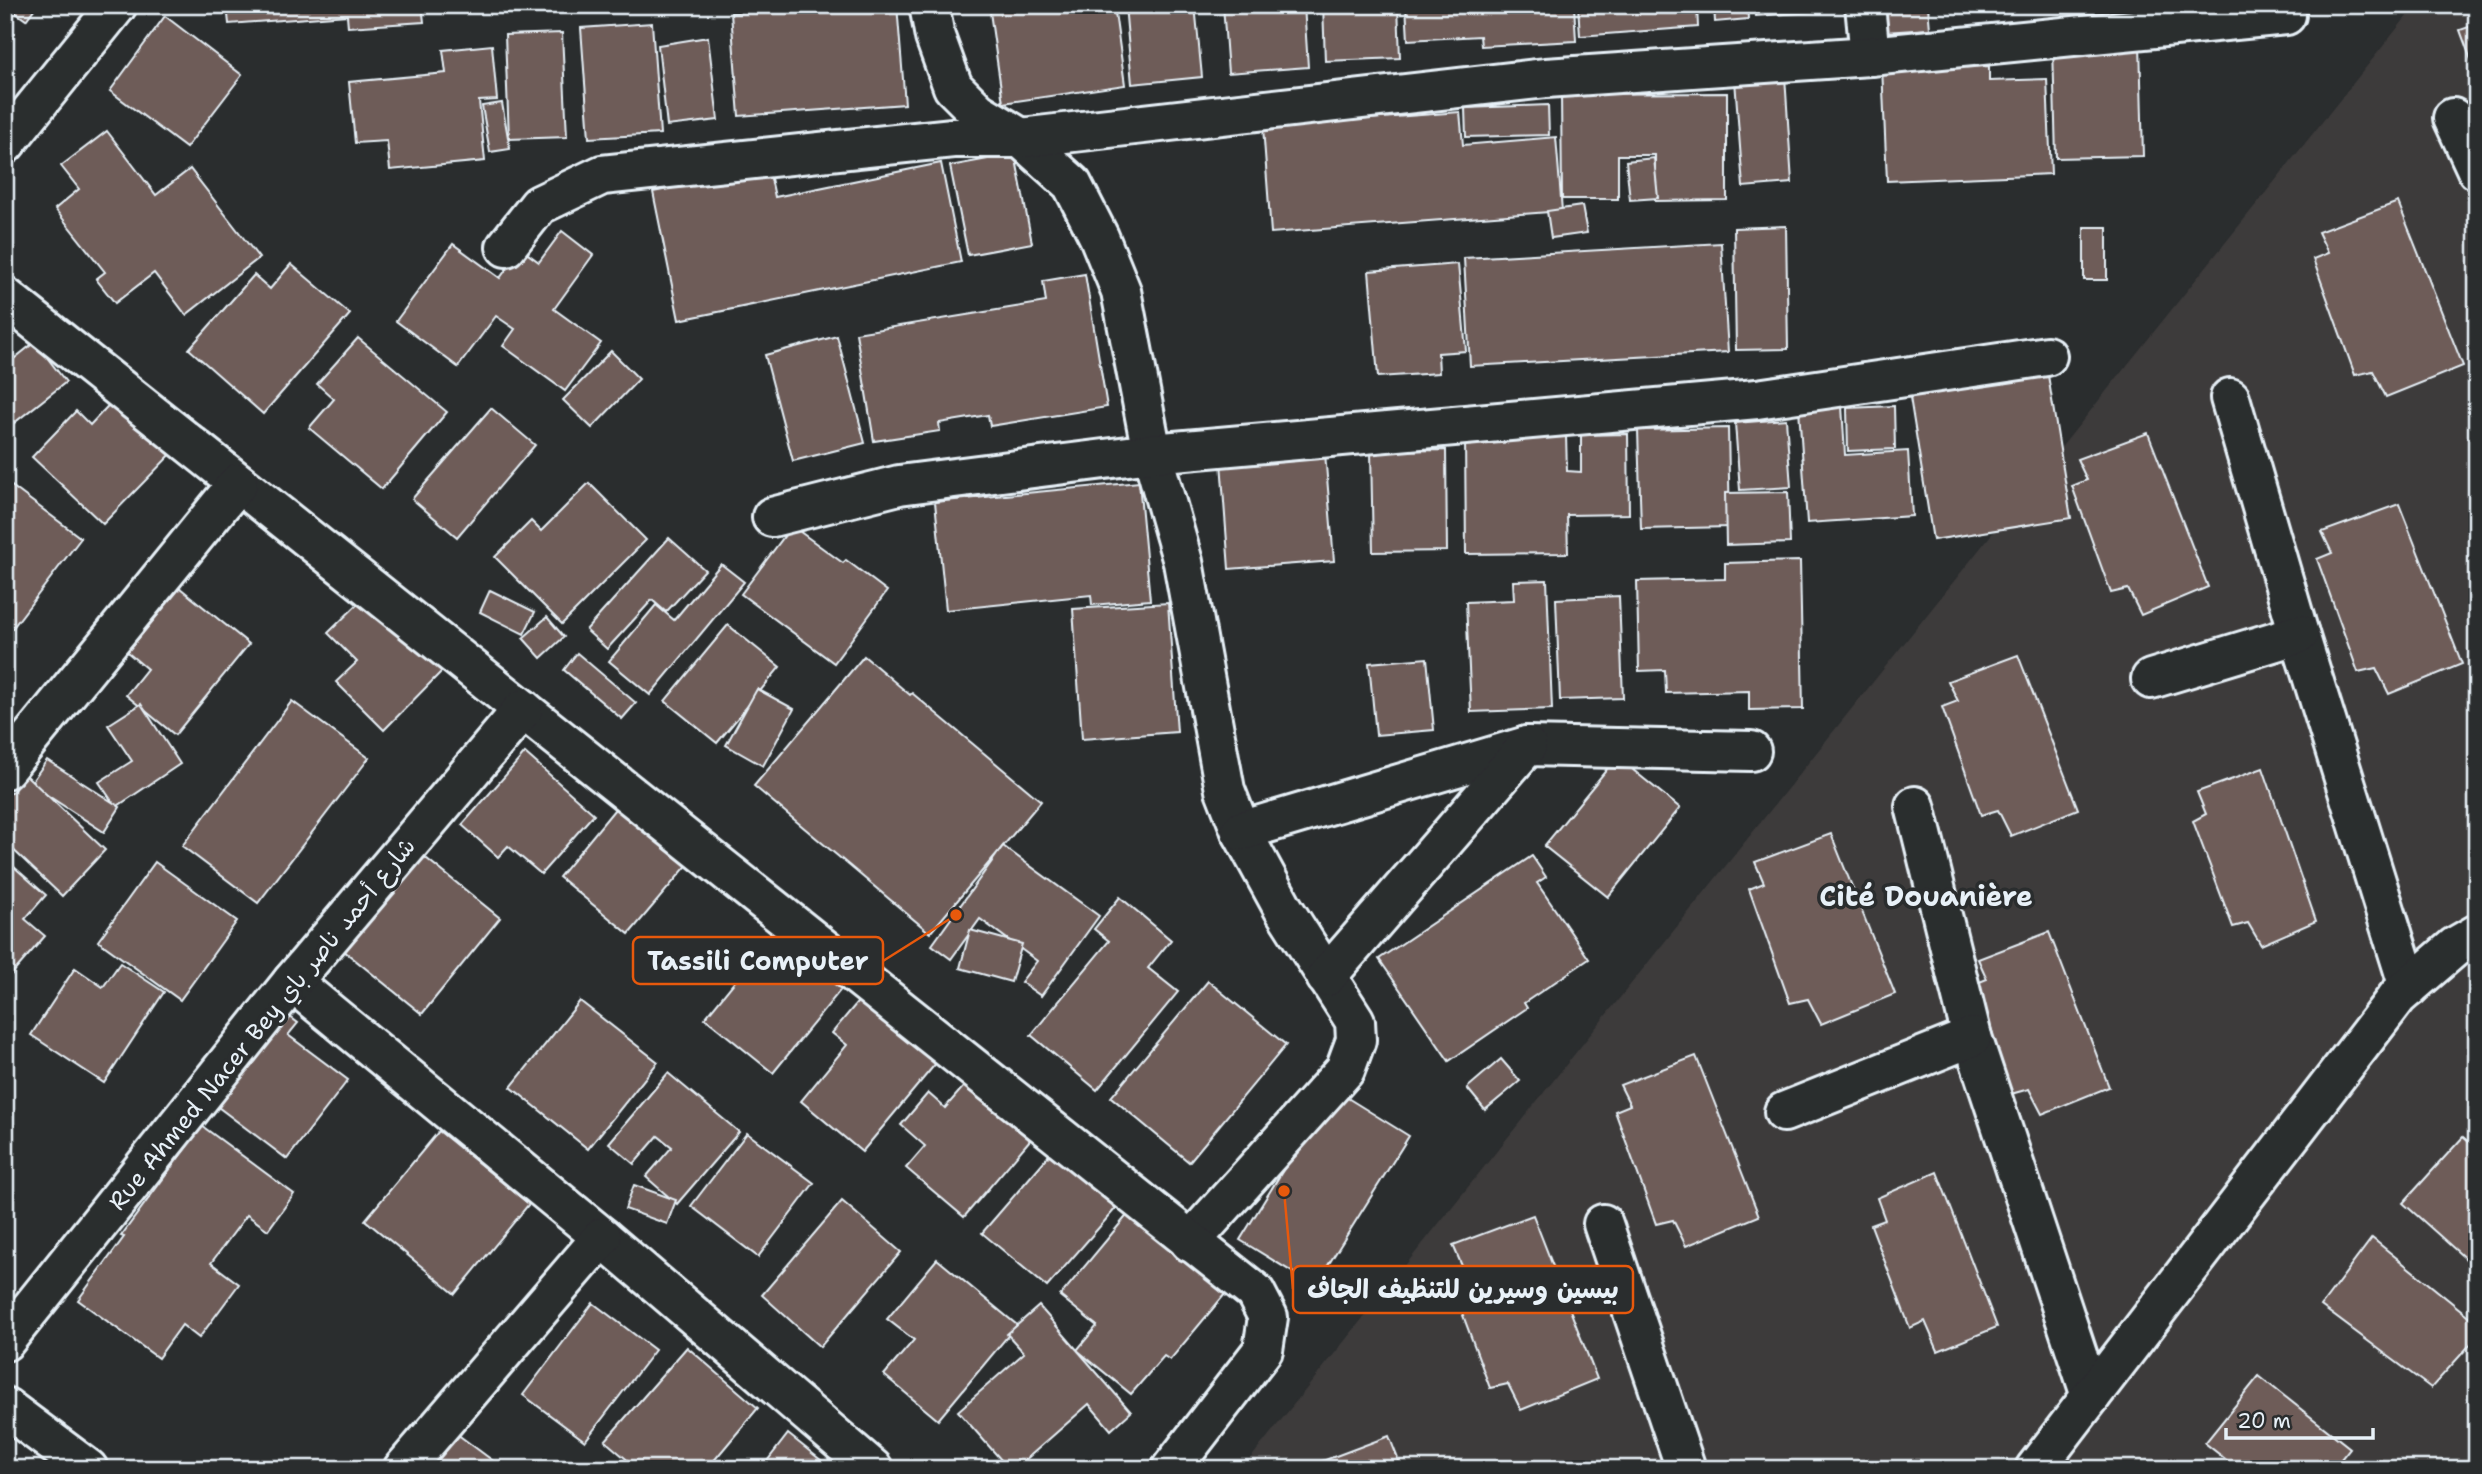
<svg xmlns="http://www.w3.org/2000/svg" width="2482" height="1474" viewBox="0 0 2482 1474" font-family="'Shantell Sans','Playpen Sans Arabic',sans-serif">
<rect width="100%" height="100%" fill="#2a2d2e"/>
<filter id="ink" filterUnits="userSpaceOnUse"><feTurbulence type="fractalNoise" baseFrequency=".0143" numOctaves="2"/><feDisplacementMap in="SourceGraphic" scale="14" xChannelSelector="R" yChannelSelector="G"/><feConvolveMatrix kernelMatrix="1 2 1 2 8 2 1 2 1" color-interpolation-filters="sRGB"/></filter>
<g filter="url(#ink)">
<polygon fill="#3e3b3b" points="2416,5 2477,5 2477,1469 1242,1469"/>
<g fill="#6e5c58" stroke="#e8f1f8" stroke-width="2">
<polygon points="5,5 37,5 26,20"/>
<polygon points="227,5 422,5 424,22 348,27 347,15 229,24"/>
<polygon points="833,5 897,5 905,104 739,116 731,13"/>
<polygon points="989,5 1114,5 1125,85 1003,103"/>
<polygon points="1125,5 1195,5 1202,77 1132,84"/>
<polygon points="1223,5 1304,5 1308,67 1228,73"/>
<polygon points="1323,5 1398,5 1400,58 1325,61"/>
<polygon points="1406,5 1574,5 1576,41 1481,46 1480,36 1408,40"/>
<polygon points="1578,5 1697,5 1698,27 1580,36"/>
<polygon points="1714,5 1747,5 1748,19 1715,22"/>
<polygon points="1755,5 1814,5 1814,12 1756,16"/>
<polygon points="1882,5 1928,6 1930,29 1884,32"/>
<polygon points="2466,5 2477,5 2477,76 2460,30 2475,25"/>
<polygon points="165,16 242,75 186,148 110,91"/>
<polygon points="652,23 660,134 589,138 581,28"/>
<polygon points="562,33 567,137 509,139 505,35"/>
<polygon points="708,37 718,120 667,126 658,45"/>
<polygon points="2140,43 2143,156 2056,158 2053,46"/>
<polygon points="492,45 497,100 479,101 485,161 390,170 387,141 355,143 349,82 446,73 443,50"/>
<polygon points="1956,62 1957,67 1989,66 1989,81 2047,79 2051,174 1887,181 1882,66"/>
<polygon points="1785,76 1792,183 1743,187 1735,80"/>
<polygon points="1727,93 1727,200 1655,201 1655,155 1618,155 1618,199 1562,199 1561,94"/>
<polygon points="502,103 510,149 490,152 482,106"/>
<polygon points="1548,105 1549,135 1466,137 1465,108"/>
<polygon points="1460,112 1463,145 1556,137 1562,211 1271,233 1263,127"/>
<polygon points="107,131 156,195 190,169 259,258 186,315 154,273 115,303 96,279 105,272 55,209 79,189 61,166"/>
<polygon points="1015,154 1032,243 968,255 950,166"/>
<polygon points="1654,158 1658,198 1630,200 1626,161"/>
<polygon points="941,163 961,262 679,320 653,192 769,169 775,197"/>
<polygon points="2398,202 2463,366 2386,397 2373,371 2355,375 2313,259 2328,253 2318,232"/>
<polygon points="1582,206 1587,233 1551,238 1547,211"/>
<polygon points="1786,226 1788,349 1736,350 1734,228"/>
<rect x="2084" y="227" width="23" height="53"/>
<polygon points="562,231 593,255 554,309 601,343 565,391 503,346 515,329 496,316 458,367 396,321 453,244 500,278 521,249 539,262"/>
<polygon points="1721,243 1728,352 1470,366 1464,258"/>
<polygon points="291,264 350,314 263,414 189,349 254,275 270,289"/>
<polygon points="1458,264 1466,351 1438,353 1439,373 1378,377 1369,271"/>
<polygon points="1085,274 1107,407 990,426 988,415 939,423 940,431 874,441 856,333 1046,302 1043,281"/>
<polygon points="837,336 865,443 793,461 765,355"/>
<polygon points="358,338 447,412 382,489 309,428 334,399 317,384"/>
<polygon points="35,342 66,382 14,423 5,412 5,366"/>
<polygon points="611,351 639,379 592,428 563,400"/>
<polygon points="2047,369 2071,518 1933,540 1909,391"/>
<polygon points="119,394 177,448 103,524 32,457 76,411 90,425"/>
<polygon points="1842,406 1845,455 1908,451 1912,516 1807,523 1799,409"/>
<polygon points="1894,406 1895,449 1848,451 1847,408"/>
<polygon points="491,408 535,445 457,537 412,499"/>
<polygon points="1786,419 1791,487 1740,490 1735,423"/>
<polygon points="1728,428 1730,527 1641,529 1638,430"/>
<polygon points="2148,433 2208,587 2141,615 2128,589 2111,593 2072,486 2087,480 2077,459"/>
<polygon points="1628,434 1629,514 1567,515 1568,553 1466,554 1465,437 1566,435 1567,471 1581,472 1581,435"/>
<polygon points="1446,450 1447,551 1373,552 1371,451"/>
<polygon points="1325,453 1334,561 1229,569 1221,462"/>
<polygon points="5,481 81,538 5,638"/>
<polygon points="1139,482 1150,600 1092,605 1091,595 946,610 935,502"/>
<polygon points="589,483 646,540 562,624 495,557 531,521 541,531"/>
<polygon points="1788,492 1790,543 1726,545 1725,493"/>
<polygon points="2399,504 2462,664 2389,694 2376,668 2358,672 2317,559 2332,553 2322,532"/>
<polygon points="792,526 843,563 846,560 887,591 834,663 741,594"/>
<polygon points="669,538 705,570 666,612 652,600 607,649 586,630"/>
<polygon points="1800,561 1803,709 1749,710 1749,691 1666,693 1665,670 1639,671 1637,581 1725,579 1725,563"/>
<polygon points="721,564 744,582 650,695 609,661 656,605 674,620"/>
<polygon points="1547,580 1552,709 1471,712 1466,602 1514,600 1513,581"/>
<polygon points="180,588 249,644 175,735 126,695 147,669 127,652"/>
<polygon points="490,590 535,612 524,634 480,612"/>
<polygon points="366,596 442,671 384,730 336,682 357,662 328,633"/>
<polygon points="1619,596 1623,698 1560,700 1556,599"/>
<polygon points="1168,603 1177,732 1082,739 1073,609"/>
<polygon points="547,617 564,637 541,658 523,638"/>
<polygon points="728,625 780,667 717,743 665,701"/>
<polygon points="577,653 636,703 622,719 564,670"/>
<polygon points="2018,655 2078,809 2011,836 1998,810 1981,815 1942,707 1958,701 1948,681"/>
<polygon points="864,656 910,695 912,693 1041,801 930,933 754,786"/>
<polygon points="1427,658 1434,730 1376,735 1369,663"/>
<polygon points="757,689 794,709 763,766 726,745"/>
<polygon points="292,701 369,758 258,903 182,846"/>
<polygon points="141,704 180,764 116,807 99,782 132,761 108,725"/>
<polygon points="525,753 594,814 541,874 508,846 498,857 462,825"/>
<polygon points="1617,757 1680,808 1608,897 1544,846"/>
<polygon points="47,760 120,807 104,832 30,784"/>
<polygon points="2263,768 2316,921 2261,945 2248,923 2233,927 2193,821 2206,814 2197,792"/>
<polygon points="27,776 105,850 62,896 5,842 5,799"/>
<polygon points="619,804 690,862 629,934 559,877"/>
<polygon points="1831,834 1895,994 1821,1024 1808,999 1790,1003 1749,889 1764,883 1755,862"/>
<polygon points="1003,846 1099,916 1041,996 1021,982 1037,961 980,919 951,959 932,945"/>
<polygon points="416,850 500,918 422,1014 338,946"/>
<polygon points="1532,856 1546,877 1537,883 1589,959 1524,1003 1527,1008 1449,1061 1379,959"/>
<polygon points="5,859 46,895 25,919 45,936 5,982"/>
<polygon points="155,862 237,921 180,1000 98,941"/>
<polygon points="1120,897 1171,940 1148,968 1178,992 1097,1090 1031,1035 1109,941 1094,929"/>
<polygon points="970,930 1022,944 1011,982 960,968"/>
<polygon points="775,932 843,987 773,1073 705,1018"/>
<polygon points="2049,932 2109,1087 2042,1114 2029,1089 2011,1094 1972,985 1987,979 1978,959"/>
<polygon points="120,963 164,992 104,1083 31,1035 75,968 103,987"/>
<polygon points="1208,981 1286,1045 1189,1162 1111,1097"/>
<polygon points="861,998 937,1062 862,1152 801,1101 847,1045 832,1033"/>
<polygon points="580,1001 658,1062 588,1149 511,1087"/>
<polygon points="285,1013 298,1023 288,1035 348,1080 287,1159 214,1104"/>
<polygon points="1696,1056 1759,1216 1686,1246 1673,1220 1656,1224 1615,1111 1630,1105 1620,1085"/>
<polygon points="1501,1059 1520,1081 1485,1110 1467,1088"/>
<polygon points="668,1073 739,1132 677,1204 646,1177 672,1147 658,1136 634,1164 609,1143"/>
<polygon points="965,1085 1030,1140 964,1217 906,1168 925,1146 901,1125 928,1093 945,1108"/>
<polygon points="1333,1089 1409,1136 1315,1286 1240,1240"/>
<polygon points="202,1126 294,1194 268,1230 247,1215 211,1263 239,1284 199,1338 182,1325 158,1358 78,1300 124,1237 121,1236"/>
<polygon points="439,1131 529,1204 455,1294 365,1220"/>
<polygon points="747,1133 814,1183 758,1257 691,1206"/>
<polygon points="2463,1137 2477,1149 2477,1269 2403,1203"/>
<polygon points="1051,1153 1116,1208 1047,1287 982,1233"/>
<polygon points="1937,1172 1997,1327 1938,1351 1925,1321 1910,1328 1871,1225 1885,1220 1877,1198"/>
<polygon points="634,1185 676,1200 667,1224 625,1209"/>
<polygon points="842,1201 901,1252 820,1347 762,1295"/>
<polygon points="1129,1213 1225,1294 1170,1360 1164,1356 1131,1394 1077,1350 1097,1326 1060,1296"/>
<polygon points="1533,1215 1597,1379 1521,1410 1508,1384 1490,1388 1447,1272 1462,1266 1453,1245"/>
<polygon points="2372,1238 2477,1323 2477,1337 2431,1388 2321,1306"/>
<polygon points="937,1259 1017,1325 938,1420 884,1375 914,1340 887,1319"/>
<polygon points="593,1303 655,1350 585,1441 523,1395"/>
<polygon points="1039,1306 1131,1412 1111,1430 1089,1404 1015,1469 1009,1469 958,1411 1024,1353 1007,1334"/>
<polygon points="687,1347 758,1408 707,1469 638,1469 605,1441"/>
<polygon points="2259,1376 2350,1448 2333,1469 2238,1469 2205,1443"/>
<polygon points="457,1434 504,1469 431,1469"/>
<polygon points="788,1434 832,1469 761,1469"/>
<polygon points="1389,1436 1402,1469 1304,1468"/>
</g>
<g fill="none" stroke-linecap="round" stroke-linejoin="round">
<defs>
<g id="minor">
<polyline points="929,5 935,37 953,87 978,112 1021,138 1072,184 1099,237 1121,291 1152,453 1183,562 1225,790 1241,831 1283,908 1355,1021 1356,1040 1345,1070 1190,1242"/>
<polyline points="1865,5 1870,56"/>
<polyline points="2453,118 2477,170"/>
<polyline points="5,144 117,5"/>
<polyline points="506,247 539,205 602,175 953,138 1021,138 1546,78 1870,56 2286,15"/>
<polyline points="5,297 1255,1292 1268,1317 1263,1350 1171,1469"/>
<polyline points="2230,398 2299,634 2409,987"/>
<polyline points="772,517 899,485 1152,453 1757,399 2047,356"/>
<polyline points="2151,679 2299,634"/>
<polyline points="5,769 238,483"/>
<polyline points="1915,806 1972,1037 2091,1396"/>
<polyline points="1241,831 1527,746 1751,751"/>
<polyline points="1326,977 1527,746"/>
<polyline points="292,982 602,1237 873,1469"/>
<polyline points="1784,1112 1972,1037"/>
<polyline points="1603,1224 1686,1469"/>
<polyline points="5,1341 292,982 523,709"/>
<polyline points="5,1407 88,1469"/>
<polyline points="403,1469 602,1237"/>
<polyline points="2035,1469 2398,996 2456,946 2477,934"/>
</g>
</defs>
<use href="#minor" stroke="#e8f1f8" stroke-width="44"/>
<use href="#minor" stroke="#2a2d2e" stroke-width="38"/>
</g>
</g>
<g text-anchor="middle" stroke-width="7" stroke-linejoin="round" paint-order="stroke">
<g font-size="24" fill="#e8f1f8" stroke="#2a2d2e">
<text transform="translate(262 1024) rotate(-51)" y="8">Rue Ahmed Nacer Bey شارع أحمد ناصر باي</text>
</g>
<g font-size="28" font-weight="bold" fill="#e8f1f8" stroke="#2a2d2e">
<text x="1926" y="906">Cité Douanière</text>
</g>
</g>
<path fill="none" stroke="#e8590c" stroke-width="2.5" d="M956 915L883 961M1284 1191L1293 1289"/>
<g fill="#e8590c" stroke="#2a2d2e" stroke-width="2.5">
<circle cx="956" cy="915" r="7"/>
<circle cx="1284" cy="1191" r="7"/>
</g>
<g fill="#2a2d2e" stroke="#e8590c" stroke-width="2.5">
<rect x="633" y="937" width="250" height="47" rx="7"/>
<rect x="1293" y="1266" width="340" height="47" rx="7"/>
</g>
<g font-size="26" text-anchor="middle" font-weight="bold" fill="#e8f1f8">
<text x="758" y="970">Tassili Computer</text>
<text x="1463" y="1298">بيسين وسيرين للتنظيف الجاف</text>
</g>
<rect width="2482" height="1474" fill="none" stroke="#2a2d2e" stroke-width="28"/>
<rect x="14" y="14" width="2454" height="1446" fill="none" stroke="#e8f1f8" stroke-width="2.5" filter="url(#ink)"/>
<path d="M2226 1428v10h147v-10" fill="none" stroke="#e8f1f8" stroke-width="3.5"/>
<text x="2237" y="1428" font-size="21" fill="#e8f1f8" stroke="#2a2d2e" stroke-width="5" paint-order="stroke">20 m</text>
</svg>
